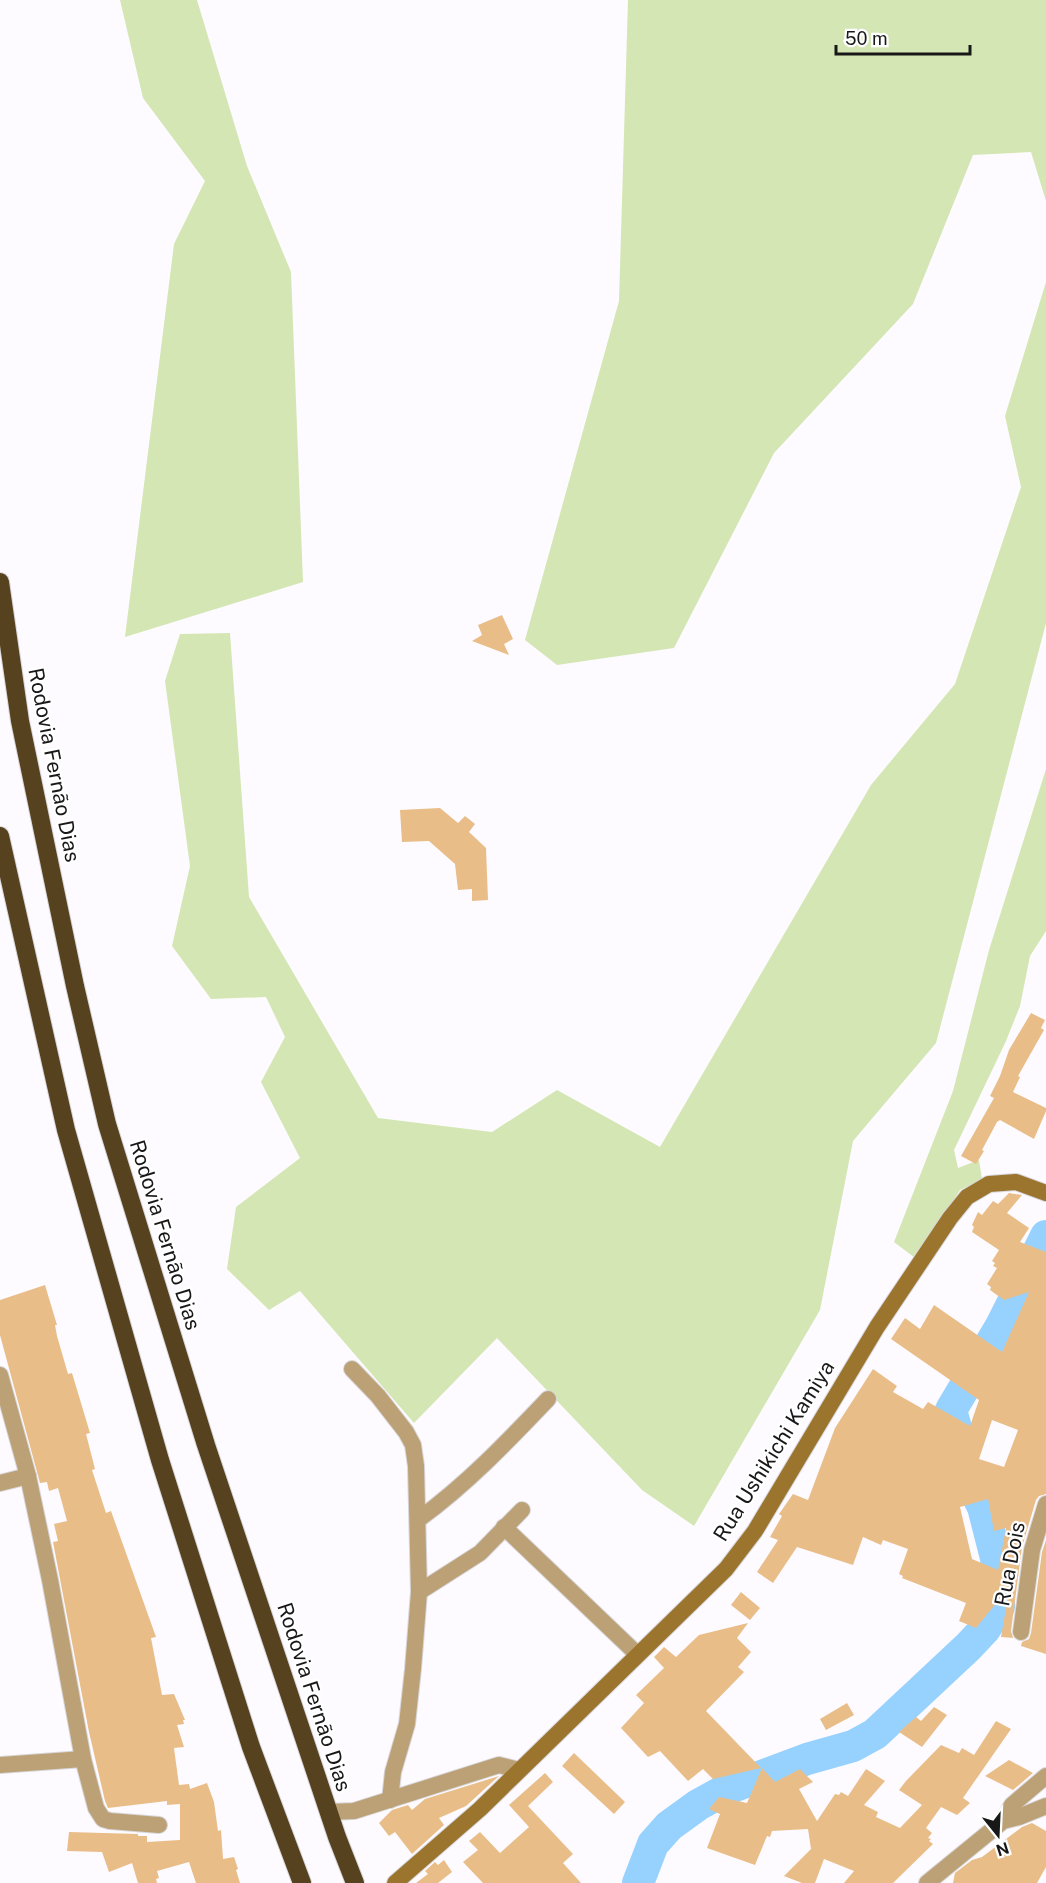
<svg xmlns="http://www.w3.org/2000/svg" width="1046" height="1883" viewBox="0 0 1046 1883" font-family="'Public Sans',sans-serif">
<rect width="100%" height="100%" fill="#fdfbff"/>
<g fill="#d4e6b3">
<polygon points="120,0 197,0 247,166 291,272 303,582 125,637 174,244 205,181 143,98"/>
<polygon points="628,0 1046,0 1046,201 1031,152 973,155 913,304 774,453 674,648 557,665 525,640 619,301"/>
<polygon points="1046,282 1046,623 936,1043 853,1141 820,1310 694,1526 642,1490 497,1338 414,1423 300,1291 269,1310 227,1269 236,1207 300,1158 261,1082 285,1037 266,997 211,999 172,946 190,866 165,681 180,634 230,633 249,897 378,1118 492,1132 557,1090 660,1147 871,785 955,684 1021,487 1005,416"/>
<polygon points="1046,769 1046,931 1030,956 1020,1006 1006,1041 954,1150 958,1168 979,1160 982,1179 960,1190 915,1258 894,1242 953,1091 989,950"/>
</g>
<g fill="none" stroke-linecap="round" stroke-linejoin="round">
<polyline stroke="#97d2fe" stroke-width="32" points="638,1883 653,1844 669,1826 698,1805 727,1789 807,1759 853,1746 875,1734 968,1647 985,1629 999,1607 996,1558 983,1507 962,1465 958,1435 951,1410 1001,1326 1046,1236"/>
</g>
<g fill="#e9bd88" fill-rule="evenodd">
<polygon points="502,615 513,639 504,644 509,655 472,641 482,635 478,625"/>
<polygon points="440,808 458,823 465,816 475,824 469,832 486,848 488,900 472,901 472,889 458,890 455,864 429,841 402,842 400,810"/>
<polygon points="1031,1013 1045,1020 1041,1028 1044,1030 1018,1076 1020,1077 1013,1092 1046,1108 1046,1111 1034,1139 1000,1120 997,1122 982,1150 984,1151 976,1164 961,1156 994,1098 990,1096 1000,1076 1009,1050"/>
<path d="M1009,1193L1022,1195L1007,1213L1029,1228L1020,1242L1046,1252V1494L1039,1496L1036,1500L1022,1547L1011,1631L1013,1638L1001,1637L1010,1586L976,1628L959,1621L966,1603L902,1578L903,1576L899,1574L908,1549L883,1540L881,1545L863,1537L853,1565L797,1547L773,1583L757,1572L778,1540L770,1537L782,1516L779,1514L793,1494L808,1500L835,1428L873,1369L897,1386L893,1392L923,1409L928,1402L970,1426L979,1400L891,1339L905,1318L920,1329L934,1305L1002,1352L1029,1292L1004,1300L990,1290L991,1287L987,1284L997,1268L993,1266L995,1263L992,1261L999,1250L972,1232L974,1227L972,1225L978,1212L982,1215L993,1201L998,1204ZM992,1420L1018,1430L1004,1467L979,1459ZM988,1499L994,1531L1006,1528L998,1570L972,1559L960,1507Z"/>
<polygon points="45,1285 57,1325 55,1325 57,1336 68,1374 72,1373 90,1433 86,1434 95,1469 92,1470 106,1513 111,1511 156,1637 151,1638 162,1695 174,1694 185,1720 183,1720 184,1724 177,1725 184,1747 174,1748 179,1785 189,1784 190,1789 207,1783 214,1802 218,1831 221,1830 223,1859 234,1857 238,1869 236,1870 240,1883 196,1883 189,1862 157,1871 159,1878 156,1879 157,1883 138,1883 132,1863 109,1872 102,1852 67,1851 69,1832 138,1834 138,1836 147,1836 147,1842 180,1840 180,1804 167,1805 167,1801 108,1808 105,1801 89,1732 53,1542 58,1541 54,1524 67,1521 58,1488 49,1491 47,1482 40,1483 0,1335 0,1300"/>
<polygon points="1046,1540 1046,1654 1021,1646 1022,1642 1029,1639 1031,1633 1042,1552"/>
<polygon points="741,1592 760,1608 750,1620 731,1605"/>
<polygon points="748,1623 737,1638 751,1652 738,1667 744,1672 706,1711 761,1768 713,1779 703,1769 688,1781 660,1751 648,1757 621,1728 644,1703 636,1695 664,1668 654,1657 664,1647 676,1657 699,1635"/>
<polygon points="847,1703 854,1715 826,1730 820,1719"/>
<polygon points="934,1707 947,1715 922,1747 899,1732 916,1717 921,1721"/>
<polygon points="996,1721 1011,1729 963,1798 970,1803 957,1815 941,1807 926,1828 932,1833 928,1838 931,1839 929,1841 933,1844 893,1883 844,1883 854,1871 824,1859 815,1883 802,1883 784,1876 811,1849 808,1829 772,1831 770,1837 767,1836 755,1865 707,1848 720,1814 709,1809 719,1797 747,1803 762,1768 775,1782 800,1769 813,1782 799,1789 817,1821 835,1794 839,1795 841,1792 848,1796 866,1769 885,1781 864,1805 878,1812 876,1817 900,1828 922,1805 899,1790 906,1781 941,1745 959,1753 962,1748 974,1755"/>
<polygon points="574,1753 625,1802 614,1814 562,1766"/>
<polygon points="1009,1760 1033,1773 1013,1790 985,1776"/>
<polygon points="545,1773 553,1782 528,1806 573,1854 563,1863 581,1883 483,1883 463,1862 478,1850 469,1841 480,1832 500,1853 529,1827 509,1805"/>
<polygon points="499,1776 466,1806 439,1818 444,1825 412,1854 395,1832 389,1836 379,1823 392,1810 408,1805 412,1810 425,1799"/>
<polygon points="1032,1823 1046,1831 1046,1867 1037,1883 953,1883 955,1873 972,1860 982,1857 1022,1827"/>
<polygon points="444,1860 452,1872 438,1883 416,1883 428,1874 425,1871 435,1862 438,1865"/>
</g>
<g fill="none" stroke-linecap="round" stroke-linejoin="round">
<defs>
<g id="minor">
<polyline points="352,1369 378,1396 406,1432 413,1445 416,1466 419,1592 413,1669 407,1724 393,1772 390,1800"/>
<polyline points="0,1375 28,1476 50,1580 83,1759 96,1808 103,1819 110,1821 159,1825"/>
<polyline points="0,1483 28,1476"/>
<path d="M419,1519C467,1484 507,1442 548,1399"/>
<polyline points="504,1527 637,1654"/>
<polyline points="419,1592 480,1553 522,1510"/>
<polyline points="1021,1632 1032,1550 1046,1504"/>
<polyline points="0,1765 83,1759"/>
<polyline points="328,1812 354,1811 499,1765 519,1770"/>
<polyline points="1003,1821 1012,1805 1046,1776"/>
<polyline points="927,1883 1003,1821 1019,1817 1046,1806"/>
</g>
<polyline id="secondary" points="395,1883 480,1809 726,1569 755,1531 877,1327 950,1218 967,1197 989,1184 1016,1182 1046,1193"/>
<g id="motorway">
<polyline points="0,582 20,721 75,986 107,1124 206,1445 337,1837 355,1883"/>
<polyline points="0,836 66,1130 160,1460 251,1747 302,1883"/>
</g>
</defs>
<use href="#minor" stroke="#d8d7da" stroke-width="18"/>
<use href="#secondary" stroke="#d8d7da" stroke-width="18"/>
<use href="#motorway" stroke="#d8d7da" stroke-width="20"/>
<use href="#minor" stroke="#bca176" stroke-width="16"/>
<use href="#secondary" stroke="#9b742e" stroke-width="16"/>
<use href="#motorway" stroke="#57421f" stroke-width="18"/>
</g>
<g text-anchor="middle" stroke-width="4.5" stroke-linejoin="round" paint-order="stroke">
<g font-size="21" fill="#181819" stroke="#fff">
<text transform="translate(54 765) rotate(79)" y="7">Rodovia Fernão Dias</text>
<text transform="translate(165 1235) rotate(73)" y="7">Rodovia Fernão Dias</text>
<text transform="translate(774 1451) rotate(-58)" y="7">Rua Ushikichi Kamiya</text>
<text transform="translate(1010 1564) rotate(-79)" y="7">Rua Dois</text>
<text transform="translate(314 1697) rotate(72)" y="7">Rodovia Fernão Dias</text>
</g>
</g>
<g transform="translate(998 1835) rotate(162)" stroke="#ffffff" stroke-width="4.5" paint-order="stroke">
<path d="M0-4.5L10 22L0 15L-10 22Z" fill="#181819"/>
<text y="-9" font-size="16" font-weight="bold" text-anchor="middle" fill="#181819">N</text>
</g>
<path d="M836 45v9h134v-9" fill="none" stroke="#181819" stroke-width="3"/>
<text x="845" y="45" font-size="18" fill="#181819" stroke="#ffffff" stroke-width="4.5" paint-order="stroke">50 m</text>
</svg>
